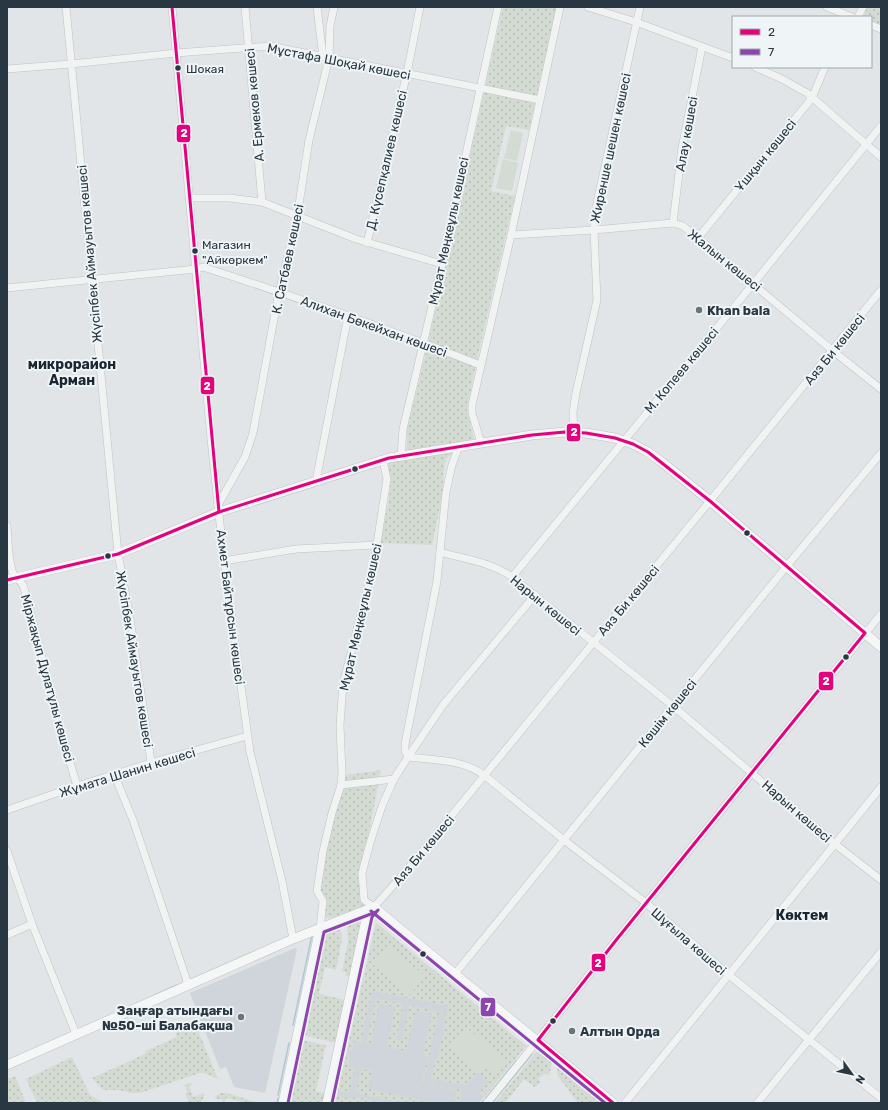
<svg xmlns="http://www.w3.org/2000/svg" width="888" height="1110" viewBox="0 0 888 1110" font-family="Rubik,sans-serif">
<defs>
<pattern id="grass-dots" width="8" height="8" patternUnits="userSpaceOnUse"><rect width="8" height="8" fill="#d4dbd2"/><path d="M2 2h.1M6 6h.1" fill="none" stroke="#b6bdb6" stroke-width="1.8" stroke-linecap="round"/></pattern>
</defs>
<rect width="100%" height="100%" fill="#e1e5e7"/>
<g fill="#cfd5da">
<polygon points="376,923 526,1046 479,1103 335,1103"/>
<polygon points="295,948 297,949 265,1093 234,1087 226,1067 220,1069 190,993"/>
</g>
<g fill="url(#grass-dots)">
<polygon points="503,7 557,7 529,130 506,126 491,191 515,196 476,364 467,409 474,440 407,451 407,430 428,344"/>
<polygon points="867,7 881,7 881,25 871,21 871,17 863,17"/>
<polygon points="455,451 446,459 444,467 443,493 432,545 380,543 388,505 391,479 387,463"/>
<polygon points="381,770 369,832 358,876 361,900 367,905 331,918 320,916 323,901 317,891 341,785 347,775"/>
<polygon points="355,920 360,921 361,923 351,976 345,976 346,972 342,971 348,942 347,925"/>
<polygon points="376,923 526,1046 484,1097 479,1093 489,1081 478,1072 466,1086 431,1078 436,1058 438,1058 448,1006 372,991 361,1042 354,1040 352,1051 347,1049"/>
<polygon points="340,929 341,931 342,940 336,970 325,967 319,994 341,999 346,1003 337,1043 302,1035 322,937 326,933"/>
<polygon points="377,999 403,1004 396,1040 402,1041 409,1005 439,1012 424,1082 462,1090 460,1103 454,1103 457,1090 422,1082 428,1056 423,1055 432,1014 415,1011 406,1051 387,1047 395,1007 379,1004 371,1044 366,1043 375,1001"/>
<polygon points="195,1023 218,1079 204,1073 200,1073 140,1093 132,1093 119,1090 103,1090 92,1078 145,1054 146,1051 177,1037 176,1033"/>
<polygon points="301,1040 326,1045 316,1091 326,1094 324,1103 296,1103 288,1101 288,1099"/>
<polygon points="538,1050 552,1061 549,1076 546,1073 538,1079 541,1082 535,1087 524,1079 505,1103 495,1103"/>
<polygon points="72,1057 90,1095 104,1103 37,1103 26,1079"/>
<polygon points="346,1057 350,1058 348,1067 355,1068 350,1091 347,1093 338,1091"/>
<polygon points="558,1066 601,1103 578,1103 558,1076 557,1073"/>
<polygon points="361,1069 372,1071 368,1089 433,1103 404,1103 356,1093"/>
<polygon points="15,1076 26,1103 7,1103 7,1079"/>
<polygon points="190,1083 193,1083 189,1086 193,1097 203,1093 205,1095 201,1102 203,1103 189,1103 185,1093 188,1092 184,1085"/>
<polygon points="220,1093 226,1093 253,1101 256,1103 247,1103 226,1098 224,1103 222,1103 223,1100 214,1098 215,1097"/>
<polygon points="337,1095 348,1098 357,1097 386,1103 335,1103"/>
</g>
<g fill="#d4dbd2">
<polygon points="511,130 523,133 517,161 504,158"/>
<polygon points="503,159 518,163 512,191 496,188"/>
<polygon points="389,945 425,976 410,995 373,965"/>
<polygon points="466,1027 508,1062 498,1074 487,1065 480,1073 450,1048"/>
</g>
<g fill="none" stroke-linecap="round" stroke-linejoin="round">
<g stroke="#afc8d3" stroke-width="1.5">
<polyline points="155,995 177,985"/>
<polyline points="293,1025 312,935"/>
<polyline points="346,1034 374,913"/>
<polyline points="558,1064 604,1103"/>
<polyline points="335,1090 341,1059"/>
<polyline points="278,1095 289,1043"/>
<polyline points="486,1098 516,1061"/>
<polyline points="277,1103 278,1098"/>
<polyline points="332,1103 334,1094"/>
<polyline points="482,1103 483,1101"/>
<polyline points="492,1103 532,1054"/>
</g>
<defs>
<g id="minor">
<polyline points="66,7 118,554 130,618 151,762"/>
<polyline points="172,7 211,439 224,561 250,752 282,881 293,939"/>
<polyline points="245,7 262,202"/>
<polyline points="317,7 323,57"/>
<polyline points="588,7 636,22 733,58"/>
<polyline points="827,7 852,17"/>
<polyline points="858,17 863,7"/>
<polyline points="871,25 881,29"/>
<polyline points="755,67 782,79 807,93 881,157"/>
<polyline points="7,69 71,64 176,53 270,46 540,100"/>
<polyline points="190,198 229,198 262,202 356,239 442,264"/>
<polyline points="673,223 682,148 702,47"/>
<polyline points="511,235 594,230 673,223 683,226 698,238 832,350 881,389"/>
<polyline points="698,238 812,98 825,67"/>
<polyline points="367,243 407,73 420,7"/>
<path d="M7,288L196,269L203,267C296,297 389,329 480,365"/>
<polyline points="574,432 573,412 576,393 597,300 594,230 594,216 640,7"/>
<polyline points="481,443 472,413 472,405 511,235 560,7"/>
<polyline points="459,446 452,465 446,492 437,581 405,744 405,751 408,757 394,779 382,806 370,843 362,873 364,900 374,907 407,870 565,677 710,501 881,290"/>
<polyline points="401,456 403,429 444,255 498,7"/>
<polyline points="316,481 348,316"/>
<polyline points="218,505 245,457 253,433 278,297 297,217 309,140 329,58 330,26 334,7"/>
<path d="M7,526C8,539 8,561 13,573C16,579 22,581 24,588L63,738L77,786"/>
<path d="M440,552C464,559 491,562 512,577L673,706L835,844L881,880"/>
<polyline points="224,561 296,549 377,545"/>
<polyline points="512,577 753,284 881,126"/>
<path d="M535,595L443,705L408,757C433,760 462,759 484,775L564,840L646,903L729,975L881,1098"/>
<polyline points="114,774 133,820 187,981 185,986"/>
<polyline points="341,785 394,779"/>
<polyline points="7,810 77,786 157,761 247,736"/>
<polyline points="7,851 32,924 76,1034"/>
<polyline points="320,928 323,901 317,891 323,851 332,813 341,785 342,773 340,725 343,684 374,563 387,479 383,460"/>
<polyline points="7,935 32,924"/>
<polyline points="454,975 786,567 881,453"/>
<polyline points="487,1103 538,1040 617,939 881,614"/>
<polyline points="625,1103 881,787"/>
<polyline points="757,1103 881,952"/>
</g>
<g id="major">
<polyline points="7,580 118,554 219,512 389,458 532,435 565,432 586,433 615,438 633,444 648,452 663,463 710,501 881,647"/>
<path d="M374,907C453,974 534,1037 613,1103"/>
<polyline points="7,1065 293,939 374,907"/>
<polyline points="283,1103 320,928"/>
<polyline points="327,1103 367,915 374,907"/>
</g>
</defs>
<use href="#minor" stroke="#bfc3c5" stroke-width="8"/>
<use href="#major" stroke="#bdc2c5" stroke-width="10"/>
<use href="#minor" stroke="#f1f3f3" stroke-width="7"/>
<use href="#major" stroke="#f5f6f6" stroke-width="9"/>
<defs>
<g id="bus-1">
<polyline points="172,7 219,512"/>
<polyline points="7,580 118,554 219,512 389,458 532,435 565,432 586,433 615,438 633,444 648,452 710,501 865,633 617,939 538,1040 613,1103"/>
</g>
<g id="bus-2">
<polyline points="371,911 605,1103"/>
<polyline points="288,1103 324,932 376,912"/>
<polyline points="332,1103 372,917 378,910"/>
</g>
</defs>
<use href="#bus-1" stroke="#eff4f7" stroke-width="6"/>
<use href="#bus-2" stroke="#eff4f7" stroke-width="6"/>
<use href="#bus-1" stroke="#e5007d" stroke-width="3"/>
<use href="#bus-2" stroke="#8e44ad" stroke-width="3"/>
</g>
<g fill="#283741" stroke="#eff4f7" stroke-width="1.5">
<circle cx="178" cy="68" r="3.5"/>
<circle cx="195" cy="251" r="3.5"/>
<circle cx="355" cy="469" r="3.5"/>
<circle cx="747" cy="533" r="3.5"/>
<circle cx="108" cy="556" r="3.5"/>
<circle cx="846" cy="657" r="3.5"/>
<circle cx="423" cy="954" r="3.5"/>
<circle cx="553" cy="1021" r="3.5"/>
</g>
<g fill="#69747b" stroke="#eff4f7" stroke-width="1.5">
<circle cx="699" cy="310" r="4"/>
<circle cx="241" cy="1017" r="4"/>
<circle cx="572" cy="1031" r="4"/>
</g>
<g text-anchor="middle" stroke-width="4" stroke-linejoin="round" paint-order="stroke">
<g font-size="12" fill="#283741" stroke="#eff4f7" text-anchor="start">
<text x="186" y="73">Шокая</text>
<text x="202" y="249">Магазин<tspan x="202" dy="15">"Айкөркем"</tspan></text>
</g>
<g font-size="13" fill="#283741" stroke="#eff4f7">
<text transform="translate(339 61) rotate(11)" y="5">Мұстафа Шоқай көшесі</text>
<text transform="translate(254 105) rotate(-95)" y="5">А. Ермеков көшесі</text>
<text transform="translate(686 134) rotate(-80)" y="5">Алау көшесі</text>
<text transform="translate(610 148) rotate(-78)" y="5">Жиренше шешен көшесі</text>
<text transform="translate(765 155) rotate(-51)" y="5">Ұшқын көшесі</text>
<text transform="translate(386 160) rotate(-77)" y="5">Д. Күсепқалиев көшесі</text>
<text transform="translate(448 231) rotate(-78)" y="5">Мұрат Мөңкеұлы көшесі</text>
<text transform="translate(89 254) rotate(-95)" y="5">Жүсіпбек Аймауытов көшесі</text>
<text transform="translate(287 259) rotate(-78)" y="5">К. Сатбаев көшесі</text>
<text transform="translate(725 260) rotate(39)" y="5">Жалын көшесі</text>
<text transform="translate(374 326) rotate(20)" y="5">Алихан Бөкейхан көшесі</text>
<text transform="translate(834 349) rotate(-51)" y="5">Аяз Би көшесі</text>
<text transform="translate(681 370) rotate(-50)" y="5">М. Копеев көшесі</text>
<text transform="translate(628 600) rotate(-50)" y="5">Аяз Би көшесі</text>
<text transform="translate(546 605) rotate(39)" y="5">Нарын көшесі</text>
<text transform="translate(231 607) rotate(83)" y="5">Ахмет Байтұрсын көшесі</text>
<text transform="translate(360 617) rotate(-77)" y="5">Мұрат Мөңкеұлы көшесі</text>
<text transform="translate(135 659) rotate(81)" y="5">Жүсіпбек Аймауытов көшесі</text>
<text transform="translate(48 678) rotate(75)" y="5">Міржақып Дұлатұлы көшесі</text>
<text transform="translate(667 713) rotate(-51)" y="5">Көшім көшесі</text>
<text transform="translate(127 772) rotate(-17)" y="5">Жұмата Шанин көшесі</text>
<text transform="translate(797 811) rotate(41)" y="5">Нарын көшесі</text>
<text transform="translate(423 850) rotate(-50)" y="5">Аяз Би көшесі</text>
<text transform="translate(689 941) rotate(41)" y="5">Шұғыла көшесі</text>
</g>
<g font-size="13" font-weight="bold" fill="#283741" stroke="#eff4f7" text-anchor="start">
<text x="707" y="315">Khan bala</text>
<text x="233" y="1015" text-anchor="end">Заңғар атындағы<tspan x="233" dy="15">№50-ші Балабақша</tspan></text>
<text x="580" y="1036">Алтын Орда</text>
</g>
<g font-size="14" font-weight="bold" fill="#1a2732" stroke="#eff4f7">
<text x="72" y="369">микрорайон<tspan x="72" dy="16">Арман</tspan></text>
<text x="802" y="920">Көктем</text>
</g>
</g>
<g stroke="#eff4f7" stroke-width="1.5">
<rect x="176" y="124" width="15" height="19" rx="4" fill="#e5007d"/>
<rect x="200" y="376" width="15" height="19" rx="4" fill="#e5007d"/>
<rect x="566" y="423" width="15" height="19" rx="4" fill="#e5007d"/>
<rect x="818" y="671" width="16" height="20" rx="4" fill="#e5007d"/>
<rect x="591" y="953" width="15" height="19" rx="4" fill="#e5007d"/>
<rect x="480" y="997" width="16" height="20" rx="4" fill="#8e44ad"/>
</g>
<g font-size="11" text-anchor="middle" font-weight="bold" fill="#fff">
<text x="184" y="137">2</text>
<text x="207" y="390">2</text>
<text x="574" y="436">2</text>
<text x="826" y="685">2</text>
<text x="598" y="967">2</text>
<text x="488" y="1011">7</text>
</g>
<rect width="888" height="1110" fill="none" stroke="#283741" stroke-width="16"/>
<rect x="732" y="16" width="140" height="52" fill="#eff4f7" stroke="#9fa8ae"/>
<rect x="740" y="29" width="20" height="6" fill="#e5007d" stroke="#9fa8ae"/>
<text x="768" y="36" font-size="12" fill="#283741">2</text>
<rect x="740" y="49" width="20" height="6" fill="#8e44ad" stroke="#9fa8ae"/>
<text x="768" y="56" font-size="12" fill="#283741">7</text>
<g transform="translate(852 1074) rotate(123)" stroke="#eff4f7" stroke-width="3" paint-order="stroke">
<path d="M0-3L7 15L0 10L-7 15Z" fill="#283741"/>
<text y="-6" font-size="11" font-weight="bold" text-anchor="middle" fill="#283741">N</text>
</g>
</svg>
